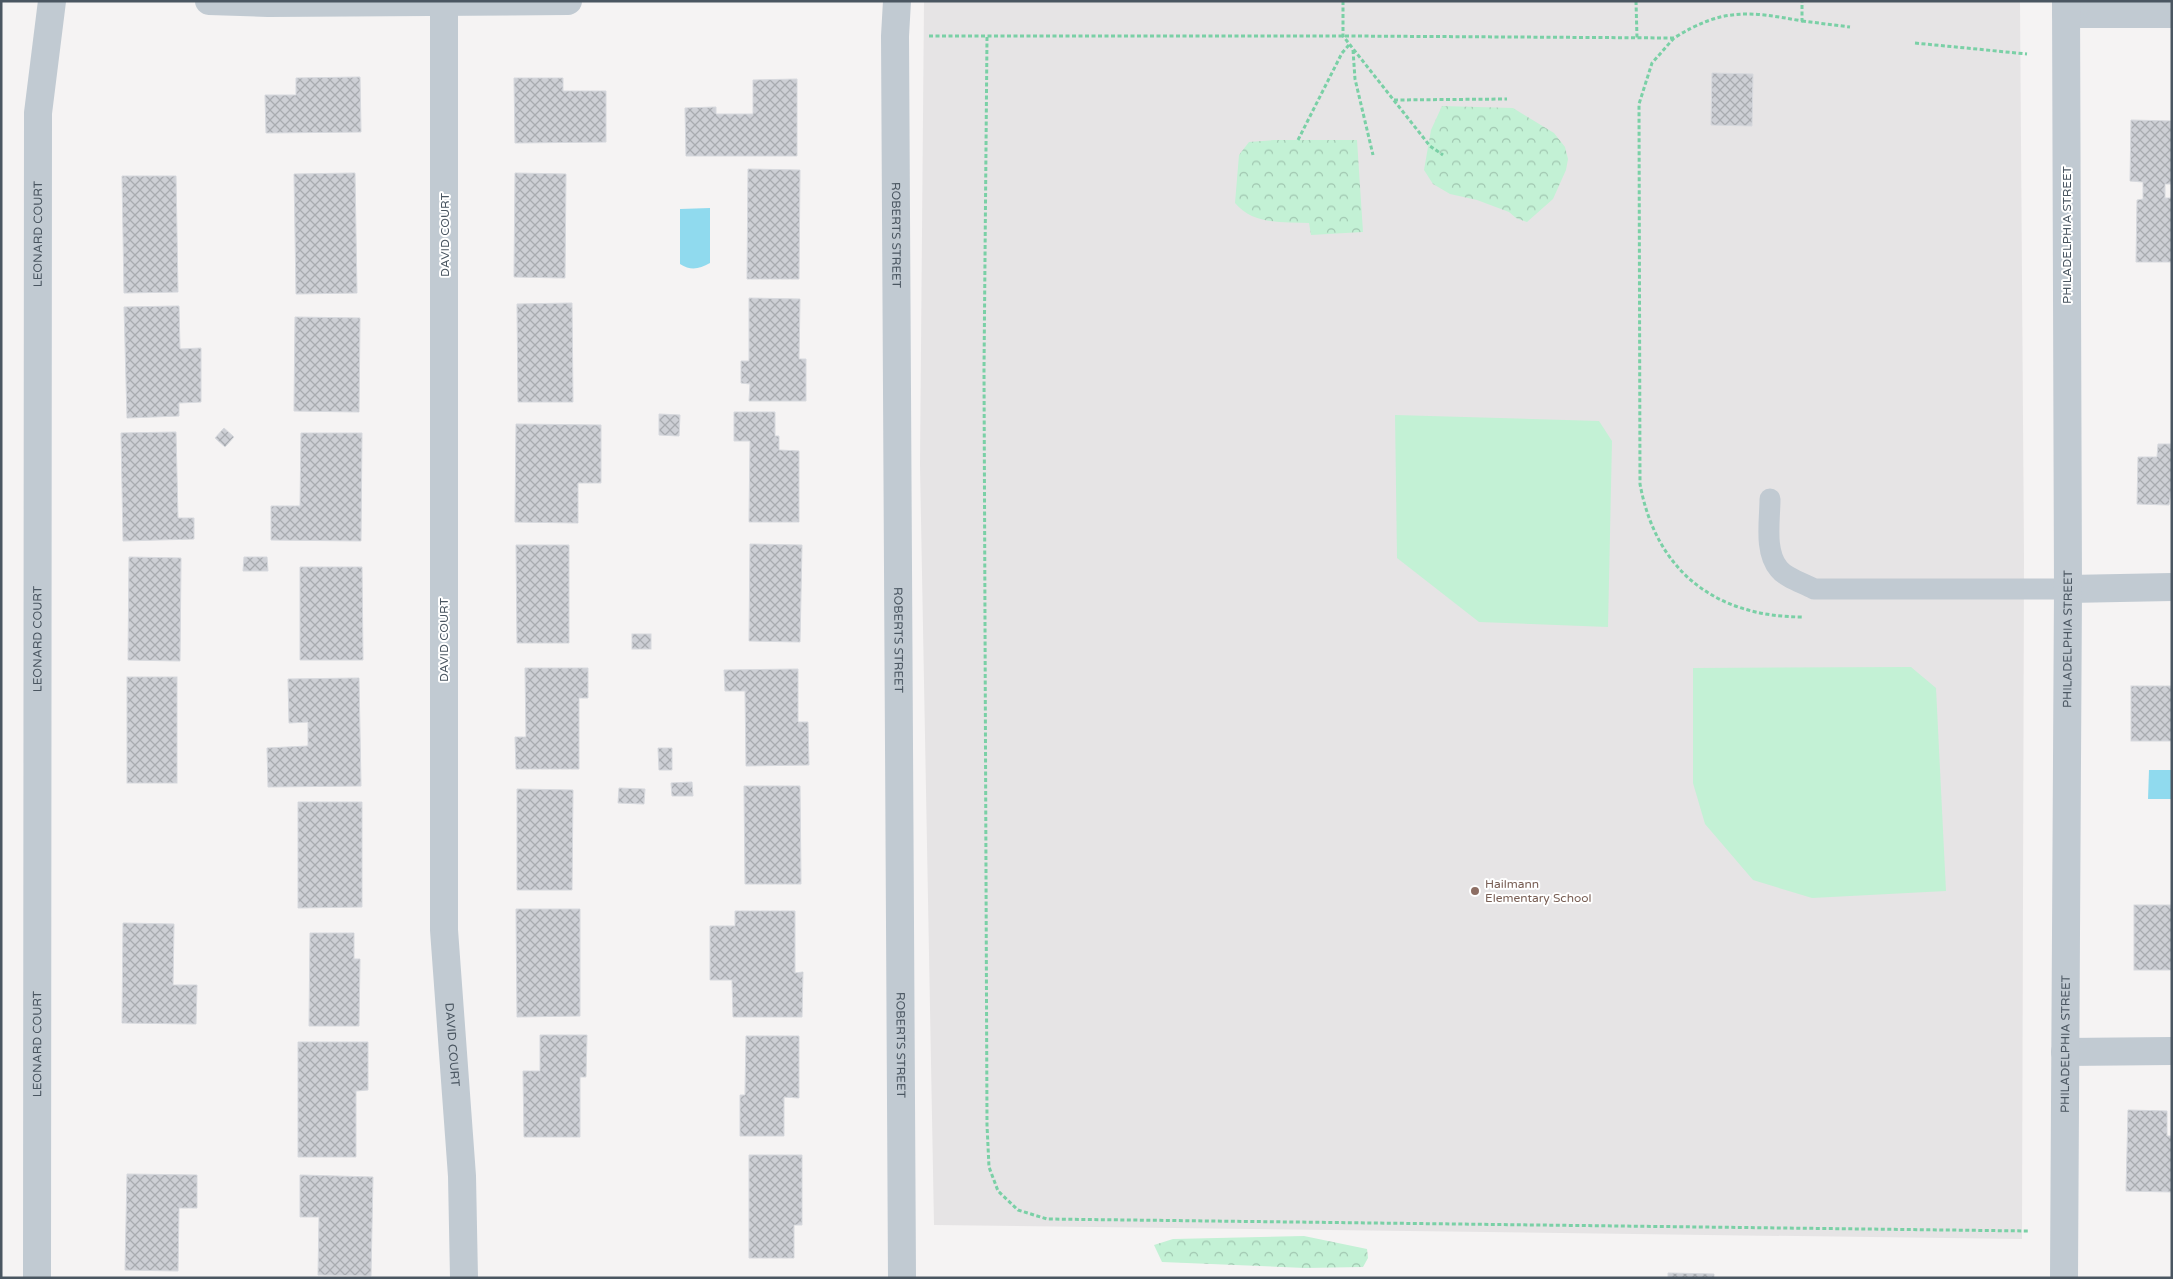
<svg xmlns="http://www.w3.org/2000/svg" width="2173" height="1279" viewBox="0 0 2173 1279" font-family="'Varela Round',sans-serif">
<defs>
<pattern id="forest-crowns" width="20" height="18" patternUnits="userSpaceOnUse" patternTransform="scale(1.25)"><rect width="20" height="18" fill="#c3f1d5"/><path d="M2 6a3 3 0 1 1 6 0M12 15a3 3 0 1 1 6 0" fill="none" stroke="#a0c6b0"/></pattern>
<pattern id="building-cross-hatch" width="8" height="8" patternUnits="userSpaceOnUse" patternTransform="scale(1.25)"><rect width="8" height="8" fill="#cdcfd5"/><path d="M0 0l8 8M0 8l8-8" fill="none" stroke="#a8abb0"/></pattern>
</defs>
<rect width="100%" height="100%" fill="#f5f3f3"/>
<polygon fill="#e6e4e5" points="924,1 2020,1 2024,558 2022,1239 934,1225 920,465"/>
<g fill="url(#forest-crowns)">
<polygon points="1442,106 1513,108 1554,133 1565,147 1568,159 1566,170 1553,199 1527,222 1516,218 1509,212 1477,200 1450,194 1433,184 1424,170 1431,130"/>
<path d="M1274,140H1357L1363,232L1311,235L1309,223C1283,222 1253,225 1235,203L1239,155L1249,142Z"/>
<polygon points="1304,1236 1367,1249 1368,1258 1363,1267 1305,1268 1162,1262 1154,1245 1173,1239"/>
</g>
<g fill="#c3f1d5">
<polygon points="1395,415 1599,421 1612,441 1608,627 1479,622 1397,558"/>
<polygon points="1911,667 1936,688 1946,891 1812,898 1753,880 1705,824 1693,783 1693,668"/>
</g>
<g fill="#90daee">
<path d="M710,208V263C699,269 691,271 680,264V209Z"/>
<polygon points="2149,770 2172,770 2172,799 2148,799"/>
</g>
<g fill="url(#building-cross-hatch)" stroke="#d7d9de">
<polygon points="1712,73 1753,74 1752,126 1711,125"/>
<polygon points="360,77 361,132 266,133 265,95 296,95 296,78"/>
<polygon points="514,78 563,78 563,91 606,91 606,142 515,143"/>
<polygon points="797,79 797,156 686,156 685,108 716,107 716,114 753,114 753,80"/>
<polygon points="2131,120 2172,121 2172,184 2165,184 2165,198 2172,198 2172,262 2136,262 2137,200 2143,199 2143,182 2130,181"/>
<polygon points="748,169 800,170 799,279 747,279"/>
<polygon points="355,173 357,293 296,294 294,174"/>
<polygon points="515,173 566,174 565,278 514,277"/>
<polygon points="122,176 176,176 178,292 124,293"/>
<polygon points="749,298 800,299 799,359 806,359 806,401 749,401 750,384 741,383 741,361 749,361"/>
<polygon points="572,303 573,402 518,402 517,304"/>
<polygon points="179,306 180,349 201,348 201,402 179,403 179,416 127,418 124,307"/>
<polygon points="295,317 360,318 359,412 294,411"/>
<polygon points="734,412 775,412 775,436 779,436 779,450 799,451 799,522 749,522 750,441 734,441"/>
<polygon points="659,414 680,415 679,436 659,435"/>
<polygon points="516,424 601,425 601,483 578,483 578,523 515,522"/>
<polygon points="224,428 234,437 225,447 215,438"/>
<polygon points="176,432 178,518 194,518 194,539 123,541 121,433"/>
<polygon points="301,433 362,433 361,541 271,540 271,506 300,506"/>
<polygon points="2158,444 2172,444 2172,486 2169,505 2137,504 2138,457 2157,457"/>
<polygon points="750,544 802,545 800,642 749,641"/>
<polygon points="516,545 569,545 569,643 517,643"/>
<polygon points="129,557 181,558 180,661 128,660"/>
<polygon points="244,557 267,557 268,571 243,571"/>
<polygon points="300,567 362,567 363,660 300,660"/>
<rect x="632" y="634" width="19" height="15"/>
<polygon points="525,668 588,668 588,698 579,698 579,769 516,769 515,737 526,737"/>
<polygon points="798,669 798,722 808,722 809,765 746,766 745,691 725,691 724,670"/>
<rect x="127" y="677" width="50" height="106"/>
<polygon points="359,678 361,786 268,787 267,748 308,746 308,722 289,723 288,679"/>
<rect x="2131" y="686" width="41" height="55"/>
<polygon points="658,748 672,748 672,770 659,770"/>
<polygon points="692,782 693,796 672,796 671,783"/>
<polygon points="744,786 800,786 801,884 745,884"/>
<polygon points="619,788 645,789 644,804 618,803"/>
<polygon points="517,789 573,790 572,890 517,890"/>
<polygon points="298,802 362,802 362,907 298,908"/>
<rect x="2134" y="905" width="38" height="65"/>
<polygon points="516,909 580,909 580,1016 517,1017"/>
<polygon points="735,911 795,911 795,973 803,972 802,1017 733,1017 732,980 710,980 710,926 735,926"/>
<polygon points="123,923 174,924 173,985 197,985 196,1024 122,1023"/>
<polygon points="310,933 354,933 354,959 360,959 359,1026 309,1026"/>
<polygon points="540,1035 587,1035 586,1077 580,1077 580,1137 524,1137 523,1071 540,1071"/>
<polygon points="746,1036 799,1036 799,1098 784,1097 784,1136 740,1136 740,1095 745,1095"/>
<polygon points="298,1042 368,1042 368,1090 356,1091 356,1157 298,1157"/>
<polygon points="2128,1110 2167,1111 2167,1136 2172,1136 2172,1192 2126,1191"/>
<polygon points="749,1155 802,1155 802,1225 794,1225 794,1258 749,1258"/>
<polygon points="127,1174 197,1175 197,1208 179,1208 178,1271 125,1270"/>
<polygon points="300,1175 373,1177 371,1276 318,1275 319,1217 300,1217"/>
<polygon points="1668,1273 1714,1274 1714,1278 1668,1278"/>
</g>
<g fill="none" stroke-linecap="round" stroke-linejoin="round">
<g stroke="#7ad0a6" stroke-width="3" stroke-dasharray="4 2.5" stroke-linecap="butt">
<polyline points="1343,1 1343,36 1430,146 1443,155"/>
<polyline points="1636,1 1637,38"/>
<polyline points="1802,21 1850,27"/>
<path d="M929,36H1349L1674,38C1722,8 1748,11 1802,21V1"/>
<polyline points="987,37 984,370 987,1125 989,1167 998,1191 1018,1210 1047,1219 2028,1231"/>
<path d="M1674,38L1652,63L1639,104L1640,484C1656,571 1715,617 1803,617"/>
<polyline points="1915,43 2027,54"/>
<polyline points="1353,50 1355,79 1373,155"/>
<polyline points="1394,100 1507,99"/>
<polyline points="1298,140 1342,53 1349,45"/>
</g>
<path stroke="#c1cad2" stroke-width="21" d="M1770,499C1770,520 1764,552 1779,569C1786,578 1803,583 1814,589H2068"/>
<g stroke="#c1cad2" stroke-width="28">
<polyline points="209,1 268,3 568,1"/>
<path id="s1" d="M897,1L895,36L902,1278"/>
<path id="s2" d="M444,3V930L462,1176L464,1278"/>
<polyline points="2066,14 2172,14"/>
<polyline points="2068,589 2172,587"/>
<polyline points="2065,1052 2172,1051"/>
<path id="s3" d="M37,1278L38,113L52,1"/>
<path id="s4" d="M2064,1278L2068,589L2066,1"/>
</g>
</g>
<circle fill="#8d6e63" stroke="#fff" stroke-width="2" cx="1475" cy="891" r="5"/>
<g text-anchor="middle" stroke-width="4" stroke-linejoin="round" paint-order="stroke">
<g font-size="12" fill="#4a5661" stroke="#fff">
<text dy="4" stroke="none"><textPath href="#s3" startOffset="1044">LEONARD COURT</textPath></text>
<text dy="4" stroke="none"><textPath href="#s1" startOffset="234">ROBERTS STREET</textPath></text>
<text transform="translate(445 235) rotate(-90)" y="4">DAVID COURT</text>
<text transform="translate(2067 235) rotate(-90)" y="4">PHILADELPHIA STREET</text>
<text dy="4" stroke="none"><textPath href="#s3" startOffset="639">LEONARD COURT</textPath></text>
<text dy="4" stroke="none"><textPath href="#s1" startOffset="639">ROBERTS STREET</textPath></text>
<text transform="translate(444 640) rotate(-90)" y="4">DAVID COURT</text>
<text dy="4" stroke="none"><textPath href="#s4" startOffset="639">PHILADELPHIA STREET</textPath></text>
<text dy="4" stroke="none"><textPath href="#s3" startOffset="234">LEONARD COURT</textPath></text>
<text dy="4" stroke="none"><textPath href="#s1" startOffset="1044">ROBERTS STREET</textPath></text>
<text dy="4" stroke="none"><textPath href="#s4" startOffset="234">PHILADELPHIA STREET</textPath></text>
<text dy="4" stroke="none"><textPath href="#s2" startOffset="1042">DAVID COURT</textPath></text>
</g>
<g font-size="12" fill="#785e54" stroke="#fff" text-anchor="start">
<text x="1485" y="888">Hailmann<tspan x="1485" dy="14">Elementary School</tspan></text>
</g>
</g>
<rect width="2173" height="1279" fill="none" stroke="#4a5661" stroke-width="5"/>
</svg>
